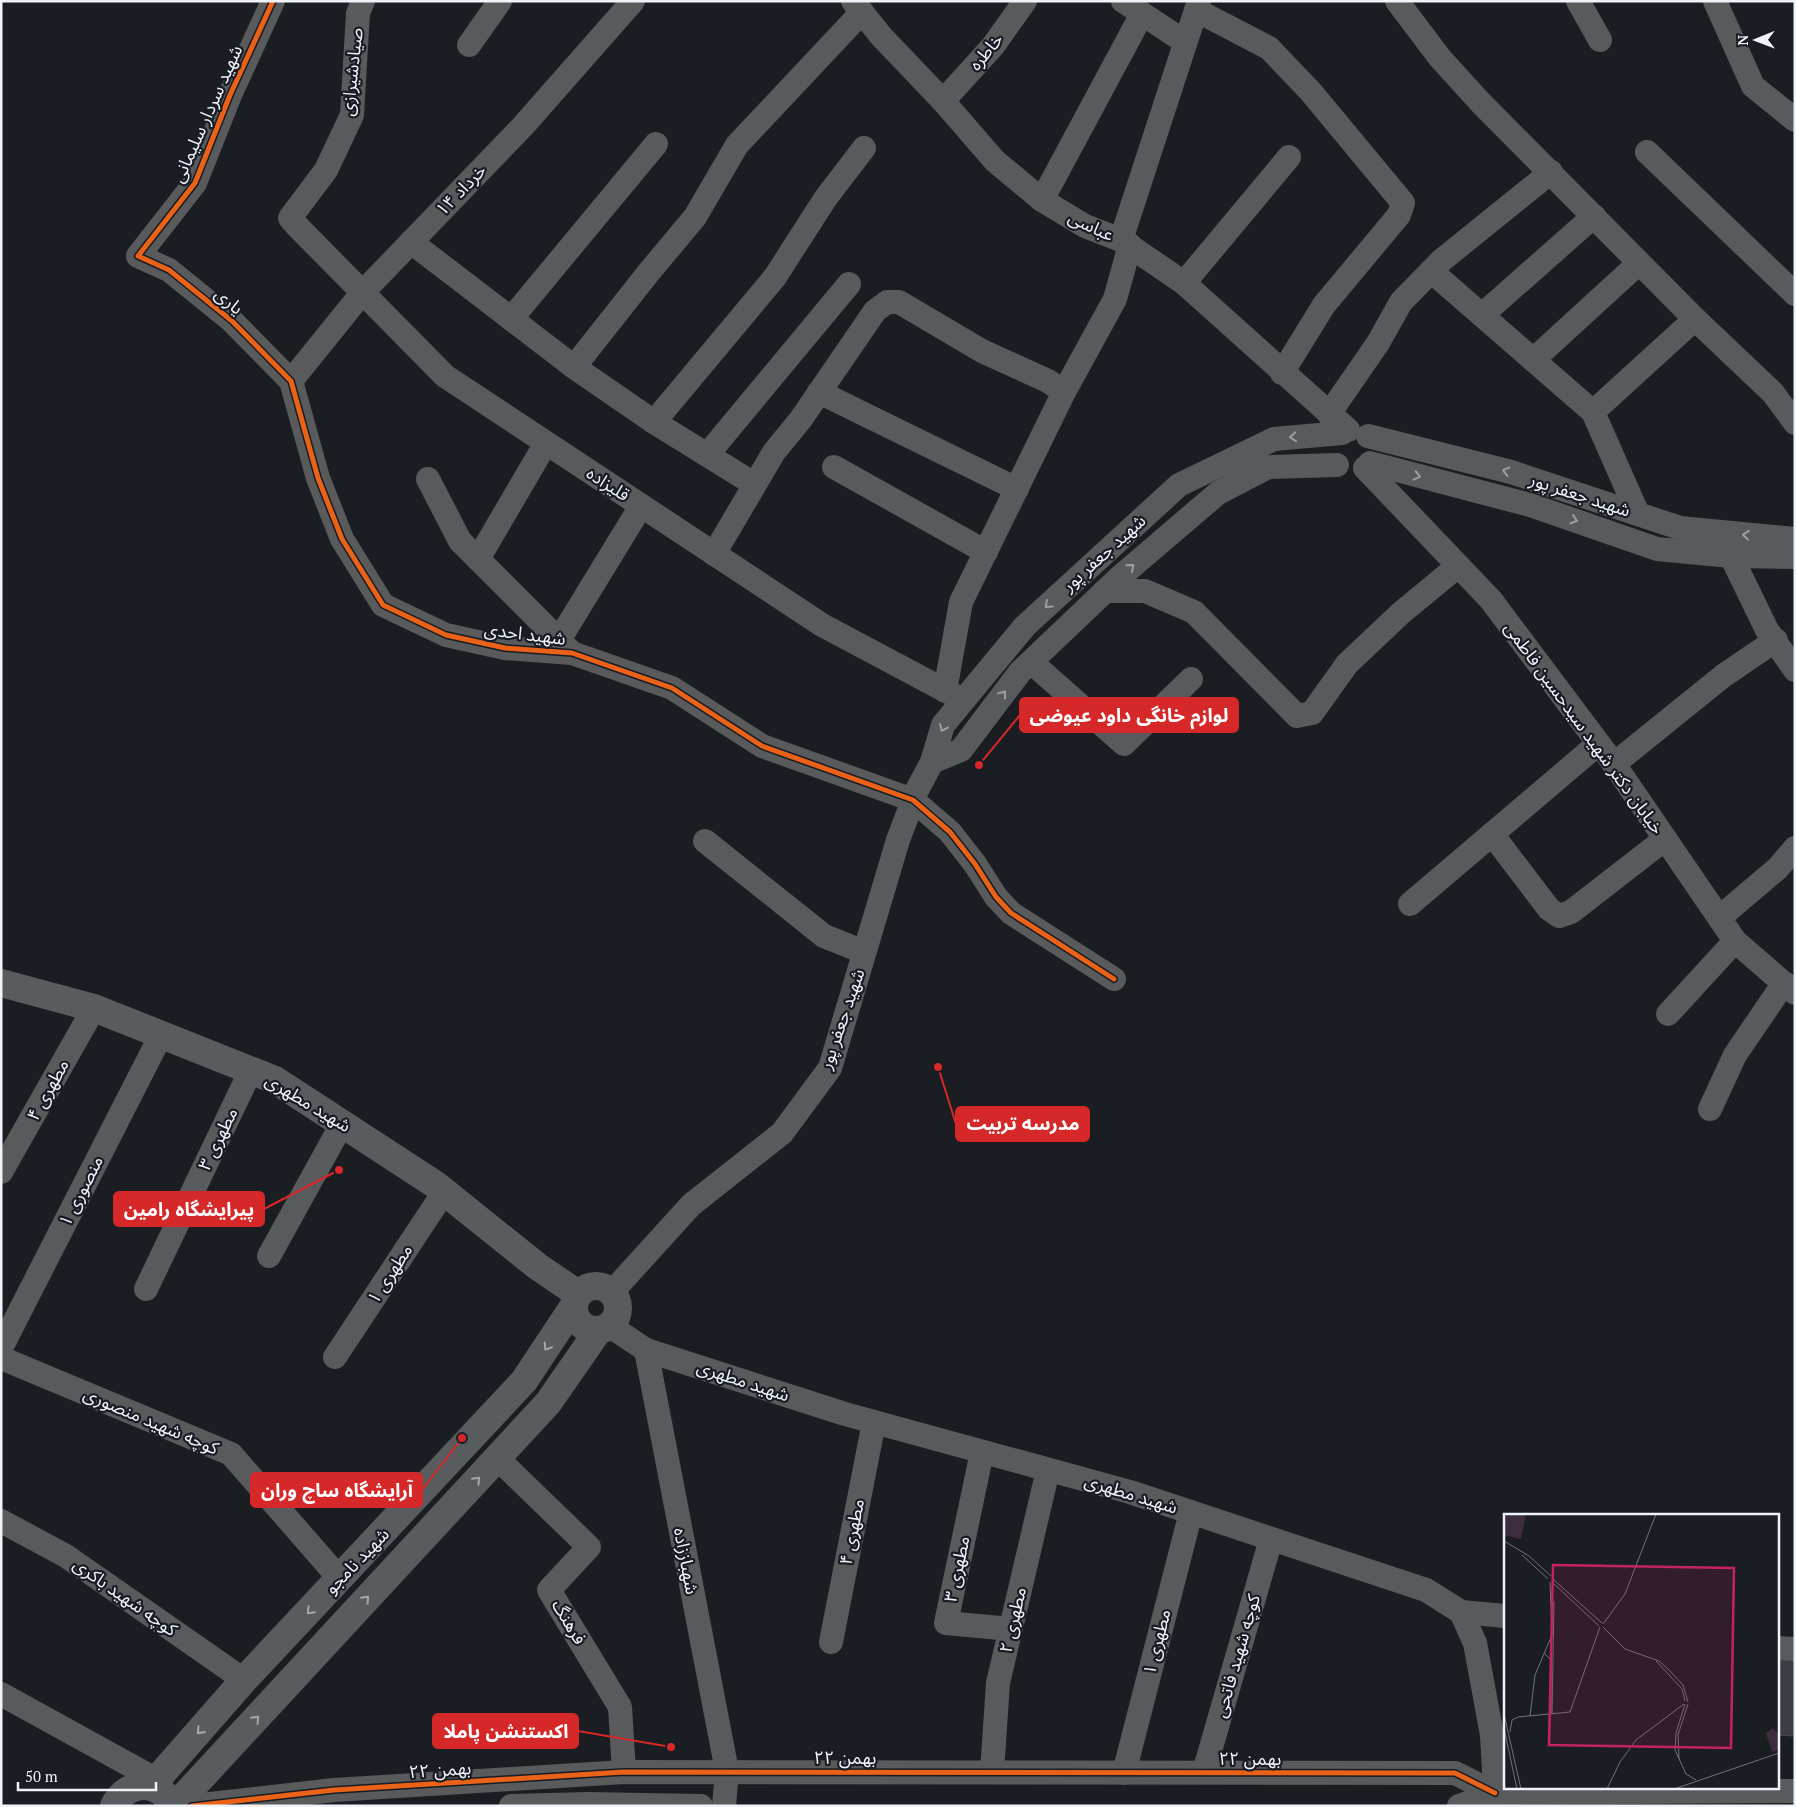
<svg xmlns="http://www.w3.org/2000/svg" width="1796" height="1807" viewBox="0 0 1796 1807" font-family="'PT Serif','Noto Sans Arabic',serif">
<rect width="100%" height="100%" fill="#1a1d22"/>
<polygon fill="#3c3d42" stroke="#4b4b50" points="1777,1659 1795,1661 1795,1736 1777,1735"/>
<g fill="none" stroke-linecap="round" stroke-linejoin="round">
<g stroke="#585a5b" stroke-width="24">
<polyline points="273,1 230,95 195,183 138,256 169,270 232,321 291,381 318,478 342,539 383,605 446,635 505,648 572,653 672,688 762,746 913,800 950,832 975,864 996,897 1011,913 1114,979"/>
<polyline points="363,1 358,13 352,115 326,170 290,218 297,226 445,376 822,625 963,700"/>
<polyline points="853,1 881,36 943,101 995,161 1042,200 1085,226 1121,240 1184,283 1348,430"/>
<polyline points="1123,1 1185,42"/>
<polyline points="1397,1 1440,58 1480,102 1695,319 1773,393 1795,423"/>
<polyline points="1578,1 1600,40"/>
<polyline points="1715,1 1753,86 1795,120"/>
<polyline points="1196,10 1269,48 1311,92 1403,203 1399,215 1324,305 1282,373"/>
<polyline points="469,45 500,1"/>
<polyline points="943,101 993,46 1025,1"/>
<polyline points="1647,152 1795,294"/>
<polyline points="1042,200 1142,14"/>
<polyline points="1121,240 1199,1"/>
<polyline points="411,242 574,367 649,272 695,217 737,145 862,12"/>
<polyline points="1431,271 1593,412 1638,514"/>
<polyline points="1184,283 1289,157"/>
<polyline points="1482,315 1594,216"/>
<polyline points="511,319 656,144"/>
<polyline points="1533,360 1639,263"/>
<polyline points="574,367 654,422 754,484"/>
<polyline points="291,381 362,293 523,126 633,1"/>
<polyline points="819,392 1017,489"/>
<polyline points="1593,412 1695,319"/>
<polyline points="1329,414 1378,343 1401,302 1442,260 1551,172"/>
<polyline points="654,422 775,277 825,199 864,148"/>
<polyline points="1368,436 1511,472 1680,528 1795,539"/>
<polyline points="707,455 849,284"/>
<polyline points="1370,463 1530,505 1657,549 1731,556 1795,557"/>
<polyline points="834,467 986,552"/>
<polyline points="1365,468 1491,600 1614,764 1735,941 1795,993"/>
<polyline points="428,479 460,541 572,653"/>
<polyline points="714,554 774,452 801,419 875,311 887,302 899,302 982,351 1048,381 1064,392"/>
<polyline points="1731,556 1767,630 1795,670"/>
<polyline points="478,559 546,443"/>
<polyline points="1105,591 1145,591 1194,612 1297,716 1312,713 1347,664 1401,613 1458,566"/>
<polyline points="559,640 641,506"/>
<polyline points="1031,662 1124,744 1191,679"/>
<polyline points="945,691 961,602 1064,392 1115,299 1130,245"/>
<polyline points="932,762 961,750 1020,672 1121,576 1218,493 1268,467 1337,465"/>
<polyline points="1614,764 1723,676 1776,640"/>
<polyline points="1492,834 1549,909 1559,916 1571,912 1665,839"/>
<polyline points="705,841 824,936 864,952"/>
<polyline points="1410,904 1598,744"/>
<polyline points="1719,918 1778,868 1795,848"/>
<polyline points="1668,1014 1735,941"/>
<polyline points="1710,1109 1735,1055 1784,983"/>
<polyline points="1,1172 94,1008"/>
<polyline points="269,1256 342,1124"/>
<polyline points="146,1289 251,1070"/>
<polyline points="612,1292 691,1205 782,1133 830,1068 898,840 917,790 932,762 943,725 1025,626 1179,485 1274,439 1342,433"/>
<polyline points="610,1326 646,1350 845,1414 1130,1492 1426,1590 1461,1612 1475,1643 1492,1735 1496,1806"/>
<polyline points="1,1348 161,1035"/>
<polyline points="646,1350 727,1771 724,1806"/>
<polyline points="335,1357 444,1192"/>
<polyline points="1,1358 231,1454 340,1579"/>
<polyline points="982,1452 946,1623 1011,1629"/>
<polyline points="497,1458 589,1547 549,1590 620,1707 624,1772"/>
<polyline points="1,1521 66,1556 244,1680"/>
<polyline points="1461,1612 1505,1616"/>
<polyline points="831,1642 874,1422"/>
<polyline points="1777,1648 1795,1649"/>
<polyline points="1,1694 157,1780"/>
<polyline points="992,1772 998,1683 1048,1470"/>
<polyline points="1204,1772 1271,1539"/>
<polyline points="1124,1773 1191,1512"/>
<polyline points="192,1806 334,1790 624,1772 1455,1773 1495,1793"/>
<polyline points="511,1806 588,1804 701,1806"/>
<polyline points="1459,1806 1495,1793 1795,1791"/>
</g>
<g stroke="#595c5e" stroke-width="28">
<polyline points="1,983 94,1008 275,1080 436,1185 537,1266 578,1294"/>
<circle cx="596" cy="1308" r="22"/>
<polyline points="151,1786 244,1680 524,1381 573,1307"/>
<path d="M114,1806C124,1785 149,1779 166,1796"/>
<polyline points="175,1806 548,1403 598,1331"/>
</g>
<defs>
<g id="cycleway">
<polyline points="273,1 230,95 195,183 138,256 169,270 232,321 291,381 318,478 342,539 383,605 446,635 505,648 572,653 672,688 762,746 913,800 950,832 975,864 996,897 1011,913 1114,979"/>
<polyline points="192,1806 334,1790 624,1772 1455,1773 1495,1793"/>
</g>
</defs>
<use href="#cycleway" stroke="#171c25" stroke-width="8"/>
<use href="#cycleway" stroke="#ea6118" stroke-width="5"/>
</g>
<defs><path id="oneway-chevron" d="M-2-3.5L2.5 0L-2 3.5" fill="none" stroke-width="1.6" stroke-linecap="round" stroke-linejoin="round" transform="scale(1.25)"/></defs>
<g stroke="#9c9fa3">
<use href="#oneway-chevron" transform="translate(1293 437) rotate(175)"/>
<use href="#oneway-chevron" transform="translate(1506 471) rotate(-165)"/>
<use href="#oneway-chevron" transform="translate(1417 476) rotate(15)"/>
<use href="#oneway-chevron" transform="translate(1574 520) rotate(19)"/>
<use href="#oneway-chevron" transform="translate(1746 535) rotate(-174)"/>
<use href="#oneway-chevron" transform="translate(1131 567) rotate(-40)"/>
<use href="#oneway-chevron" transform="translate(1048 605) rotate(138)"/>
<use href="#oneway-chevron" transform="translate(1003 694) rotate(-53)"/>
<use href="#oneway-chevron" transform="translate(943 728) rotate(114)"/>
</g>
<g stroke="#a4a8ac">
<use href="#oneway-chevron" transform="translate(547 1347) rotate(123)"/>
<use href="#oneway-chevron" transform="translate(477 1480) rotate(-47)"/>
<use href="#oneway-chevron" transform="translate(366 1599) rotate(-47)"/>
<use href="#oneway-chevron" transform="translate(310 1611) rotate(133)"/>
<use href="#oneway-chevron" transform="translate(256 1719) rotate(-47)"/>
<use href="#oneway-chevron" transform="translate(200 1731) rotate(132)"/>
</g>
<g text-anchor="middle" stroke-width="4.5" stroke-linejoin="round" paint-order="stroke">
<g font-size="18" fill="#f0f4fa" stroke="#171c25">
<text transform="translate(986 52) rotate(-50)" y="6">خاطره</text>
<text transform="translate(352 72) rotate(-84)" y="6">صیادشیرازی</text>
<text transform="translate(207 114) rotate(-66)" y="6">شهید سردار سلیمانی</text>
<text transform="translate(461 190) rotate(-46)" y="6">۱۴ خرداد</text>
<text transform="translate(1091 226) rotate(25)" y="6">عباسی</text>
<text transform="translate(229 301) rotate(40)" y="6">یاری</text>
<text transform="translate(608 484) rotate(33)" y="6">قلیزاده</text>
<text transform="translate(1580 495) rotate(18)" y="6">شهید جعفر پور</text>
<text transform="translate(1104 553) rotate(-42)" y="6">شهید جعفر پور</text>
<text transform="translate(525 634) rotate(7)" y="6">شهید احدی</text>
<text transform="translate(1584 728) rotate(54)" y="6">خیابان دکتر شهید سیدحسین فاطمی</text>
<text transform="translate(842 1019) rotate(-71)" y="6">شهید جعفر پور</text>
<text transform="translate(48 1090) rotate(-61)" y="6">مطهری ۴</text>
<text transform="translate(308 1103) rotate(31)" y="6">شهید مطهری</text>
<text transform="translate(218 1139) rotate(-64)" y="6">مطهری ۳</text>
<text transform="translate(81 1191) rotate(-63)" y="6">منصوری ۱</text>
<text transform="translate(390 1274) rotate(-57)" y="6">مطهری ۱</text>
<text transform="translate(743 1381) rotate(18)" y="6">شهید مطهری</text>
<text transform="translate(151 1421) rotate(23)" y="6">کوچه شهید منصوری</text>
<text transform="translate(1131 1494) rotate(17)" y="6">شهید مطهری</text>
<text transform="translate(852 1532) rotate(-79)" y="6">مطهری ۴</text>
<text transform="translate(357 1561) rotate(-46)" y="6">شهید نامجو</text>
<text transform="translate(686 1561) rotate(79)" y="6">شهباززاده</text>
<text transform="translate(957 1569) rotate(-78)" y="6">مطهری ۳</text>
<text transform="translate(125 1597) rotate(35)" y="6">کوچه شهید باکری</text>
<text transform="translate(1013 1620) rotate(-77)" y="6">مطهری ۲</text>
<text transform="translate(569 1622) rotate(59)" y="6">فرهنگ</text>
<text transform="translate(1157 1642) rotate(-76)" y="6">مطهری ۱</text>
<text transform="translate(1237 1656) rotate(-74)" y="6">کوچه شهید فاتحی</text>
<text x="845" y="1764">۲۲ بهمن</text>
<text x="1250" y="1765">۲۲ بهمن</text>
<text transform="translate(440 1770) rotate(-4)" y="6">۲۲ بهمن</text>
</g>
</g>
<g transform="translate(1504 1514)">
<rect width="275" height="275" fill="#1a1d22"/>
<path d="M2,0H22L17,25L0,21ZM269,214L275,221V236L268,238L262,219Z" fill="#3e2c3f"/>
<path fill="none" stroke="#707378" stroke-width="1" d="M0,27L25,42L47,62M18,41L44,65M50,66L98,109M48,68L95,112M99,110L121,80L152,0M99,113L121,135L155,147L165,156L179,171L184,188M40,139L47,146V200M152,147L178,175L181,187M181,190L172,219L171,236L182,260L192,266M0,200L17,275M48,200L50,87M26,202L31,161L48,121L46,68M0,214L13,275M6,218L8,206L14,203L66,198L96,113M175,245L174,221L184,190M103,275L116,248L132,226L180,190M170,275L275,239"/>
<path fill="#c42363" fill-opacity="0.15" stroke="#c42363" stroke-width="2.5" d="M49,51L230,54L227,234L45,231Z"/>
<rect width="275" height="275" fill="none" stroke="#f0f4fa" stroke-width="2.5"/>
</g>
<path fill="none" stroke="#d62828" stroke-width="2" d="M979 765L1020 715M938 1067L956 1124M339 1170L264 1209M462 1438L422 1490M671 1747L578 1731"/>
<g fill="#d62828" stroke="#171c25" stroke-width="2">
<circle cx="979" cy="765" r="5"/>
<circle cx="938" cy="1067" r="5"/>
<circle cx="339" cy="1170" r="5"/>
<circle cx="462" cy="1438" r="5"/>
<circle cx="671" cy="1747" r="5"/>
</g>
<g fill="#d62828" stroke="#d62828" stroke-width="2">
<rect x="1020" y="698" width="218" height="34" rx="5"/>
<rect x="956" y="1107" width="133" height="34" rx="5"/>
<rect x="114" y="1192" width="150" height="34" rx="5"/>
<rect x="251" y="1473" width="171" height="34" rx="5"/>
<rect x="433" y="1714" width="145" height="34" rx="5"/>
</g>
<g font-size="19" text-anchor="middle" font-weight="bold" fill="#fff">
<text x="1129" y="722">لوازم خانگی داود عیوضی</text>
<text x="1023" y="1130">مدرسه تربیت</text>
<text x="189" y="1216">پیرایشگاه ‌رامین</text>
<text x="337" y="1497">آرایشگاه ساچ وران</text>
<text x="506" y="1738">اکستنشن پاملا</text>
</g>
<rect width="1796" height="1807" fill="none" stroke="#f0f4fa" stroke-width="5"/>
<g transform="translate(1756 40) rotate(269)" stroke="#171c25" stroke-width="4" paint-order="stroke">
<path d="M0-4L9 19L0 12L-9 19Z" fill="#f0f4fa"/>
<text y="-8" font-size="14" font-weight="bold" text-anchor="middle" fill="#f0f4fa">N</text>
</g>
<path d="M18 1782v8h138v-8" fill="none" stroke="#f0f4fa" stroke-width="2.5"/>
<text x="25" y="1782" font-size="15" fill="#f0f4fa" stroke="#171c25" stroke-width="4" paint-order="stroke">50 m</text>
</svg>
